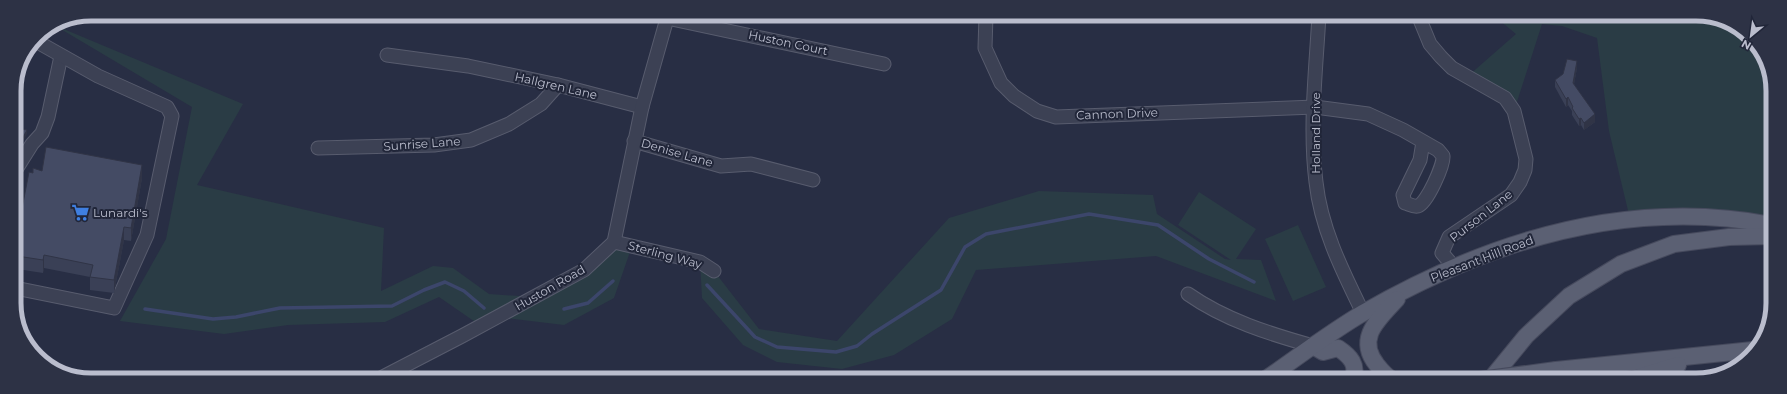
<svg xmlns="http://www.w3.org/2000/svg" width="1787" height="394" viewBox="0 0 1787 394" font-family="Montserrat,sans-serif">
<rect width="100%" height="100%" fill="#282e44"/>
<g fill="#2a3c45">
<polygon points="1493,15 1710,15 1750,37 1771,76 1772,225 1630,219 1609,131 1597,38 1562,26 1542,24 1514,111 1468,76 1516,34"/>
<polygon points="54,25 243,104 197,185 384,228 381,291 433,266 453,268 489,294 534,297 614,242 632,246 614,298 564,325 498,317 481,326 439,297 385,322 288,325 224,334 120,321 166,239 192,107"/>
<polygon points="1039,191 1153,195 1157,214 1225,259 1231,260 1178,225 1199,192 1256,229 1236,259 1261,260 1276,301 1156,256 976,270 952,319 894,355 842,369 777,362 743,345 702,298 700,262 714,271 759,329 837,341 949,218"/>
<polygon points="1298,225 1326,287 1293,301 1265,239"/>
</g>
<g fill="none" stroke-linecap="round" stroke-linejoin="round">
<g stroke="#3c466b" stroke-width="3.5">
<polyline points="707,285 755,337 777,347 836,352 857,346 872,334 941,290 965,247 986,234 1089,214 1158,225 1209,259 1254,282"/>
<polyline points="145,309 213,319 236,317 280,308 392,306 424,290 445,282 464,291 484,308"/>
<polyline points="564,309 588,303 613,281"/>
</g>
<defs>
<g id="minor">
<path d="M986,15L985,48L1001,83L1014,96L1037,111L1056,117L1315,107L1368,114L1403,130L1438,150L1443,156C1444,165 1427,203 1418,206C1413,207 1409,204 1405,203L1403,195L1420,160L1423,142"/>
<path d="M1319,15C1316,70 1309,127 1316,182C1321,229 1343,272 1363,313"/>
<polyline points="1418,15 1430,44 1441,57 1452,68 1505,98 1514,111 1526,159 1525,170 1520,182 1511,195 1449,237 1442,253 1454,267"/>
<polyline points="667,18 884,64"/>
<polyline points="387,55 468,66 558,85 642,107"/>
<polyline points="634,141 721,166 751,164 813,180"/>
<polyline points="318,148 434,145 471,140 509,124 541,104 558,85"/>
<polyline points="15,171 32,144 42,133 48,117 61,56"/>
<polyline points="614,242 700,262 714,271"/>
<polyline points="15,288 114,308 147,235 172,116 167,107 98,76 34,40"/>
<path d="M1188,294C1225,320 1270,334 1313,346"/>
<polyline points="379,379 462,336 584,270 614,242 642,107 668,15"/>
</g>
<g id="major">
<path d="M1313,346L1323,352L1338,348C1350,356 1359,365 1352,380"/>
<polyline points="1556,370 1753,350"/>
<path d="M1266,379C1298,357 1329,333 1363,313C1488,241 1627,197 1772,225"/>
<path d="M1393,380C1387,377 1381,370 1377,365C1355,338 1379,319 1397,299"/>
<polyline points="1490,380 1526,336 1569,296 1621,264 1674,244 1729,237 1772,236"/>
<polyline points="1630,380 1678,365"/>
</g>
</defs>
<use href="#minor" stroke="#585c6e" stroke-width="15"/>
<use href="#major" stroke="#464a5d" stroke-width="18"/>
<use href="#minor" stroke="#3c4154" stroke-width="13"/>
<use href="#major" stroke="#5b6073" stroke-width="16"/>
<defs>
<polyline id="major-bridge" points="1480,380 1556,370"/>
</defs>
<use href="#major-bridge" stroke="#464a5d" stroke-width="18" stroke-linecap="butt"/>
<use href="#major-bridge" stroke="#5b6073" stroke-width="16"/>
</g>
<g fill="#3a4056">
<polygon points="1577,68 1574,84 1595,122 1584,130 1581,125 1579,126 1572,115 1572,111 1568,105 1566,107 1555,87 1555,80"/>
<polygon points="42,171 142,178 131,241 124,240 114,293 90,290 90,277 44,268 43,273 17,269 17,263 15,263 15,250 33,173"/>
</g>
<g fill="#303446">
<polygon points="1577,61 1577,68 1573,90 1573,83"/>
<polygon points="1568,97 1568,105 1566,107 1566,99"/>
<polygon points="1595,114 1595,122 1584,130 1584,123"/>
<polygon points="1581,118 1581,125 1579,126 1579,119"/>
<polygon points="27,130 27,134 15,156 15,152"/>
<polygon points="142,165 142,178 131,241 131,228"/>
<polygon points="124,227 124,240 114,293 114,280"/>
<polygon points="44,255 44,268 43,273 43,260"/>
</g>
<g fill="#444b64" stroke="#303446">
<polygon points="1567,59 1577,61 1573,83 1595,114 1584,123 1581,118 1579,119 1572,108 1573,107 1568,97 1566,99 1555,80 1563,74"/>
<polygon points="14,128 27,130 15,152"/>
<polygon points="46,147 142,165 131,228 124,227 114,280 90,277 93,265 44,255 43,260 17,256 19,250 15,250 15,245 29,172 33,173 33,168 42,171"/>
</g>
<defs>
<symbol id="supermarket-bare" viewBox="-9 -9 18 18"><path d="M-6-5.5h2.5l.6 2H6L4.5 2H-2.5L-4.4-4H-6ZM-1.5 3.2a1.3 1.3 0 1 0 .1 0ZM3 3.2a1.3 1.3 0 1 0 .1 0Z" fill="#3f7fe0" stroke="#212639" stroke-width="2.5" paint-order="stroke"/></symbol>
</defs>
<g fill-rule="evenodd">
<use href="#supermarket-bare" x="68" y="200" width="25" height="25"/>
</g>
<g text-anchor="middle" stroke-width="4" stroke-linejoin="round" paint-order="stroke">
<g font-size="12" fill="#babdcd" stroke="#212639">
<text transform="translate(788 43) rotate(12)" y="4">Huston Court</text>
<text transform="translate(556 86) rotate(13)" y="4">Hallgren Lane</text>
<text transform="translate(1117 114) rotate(-2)" y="4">Cannon Drive</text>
<text transform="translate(1316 133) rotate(-90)" y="4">Holland Drive</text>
<text transform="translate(422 144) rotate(-4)" y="4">Sunrise Lane</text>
<text transform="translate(677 153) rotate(16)" y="4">Denise Lane</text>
<text transform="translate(1481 216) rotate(-38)" y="4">Purson Lane</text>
<text transform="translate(665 255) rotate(15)" y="4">Sterling Way</text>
<text transform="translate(1482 259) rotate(-21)" y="4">Pleasant Hill Road</text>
<text transform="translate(550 288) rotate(-30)" y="4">Huston Road</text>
</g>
<g font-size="12" fill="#babdcd" stroke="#212639" text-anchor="start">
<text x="93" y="217">Lunardi's</text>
</g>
</g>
<path d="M0 0H1787V394H0ZM91 21H1696A70 70 0 0 1 1766 91V303A70 70 0 0 1 1696 373H91A70 70 0 0 1 21 303V91A70 70 0 0 1 91 21Z" fill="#2d3245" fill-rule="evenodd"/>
<path fill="none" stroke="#babdcd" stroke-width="5" d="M91 21H1696A70 70 0 0 1 1766 91V303A70 70 0 0 1 1696 373H91A70 70 0 0 1 21 303V91A70 70 0 0 1 91 21Z"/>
<g transform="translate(1751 36) rotate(209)" stroke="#212639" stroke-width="3" paint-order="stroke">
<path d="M0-3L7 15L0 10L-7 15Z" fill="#babdcd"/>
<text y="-6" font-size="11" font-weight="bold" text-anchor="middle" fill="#babdcd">N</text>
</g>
</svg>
